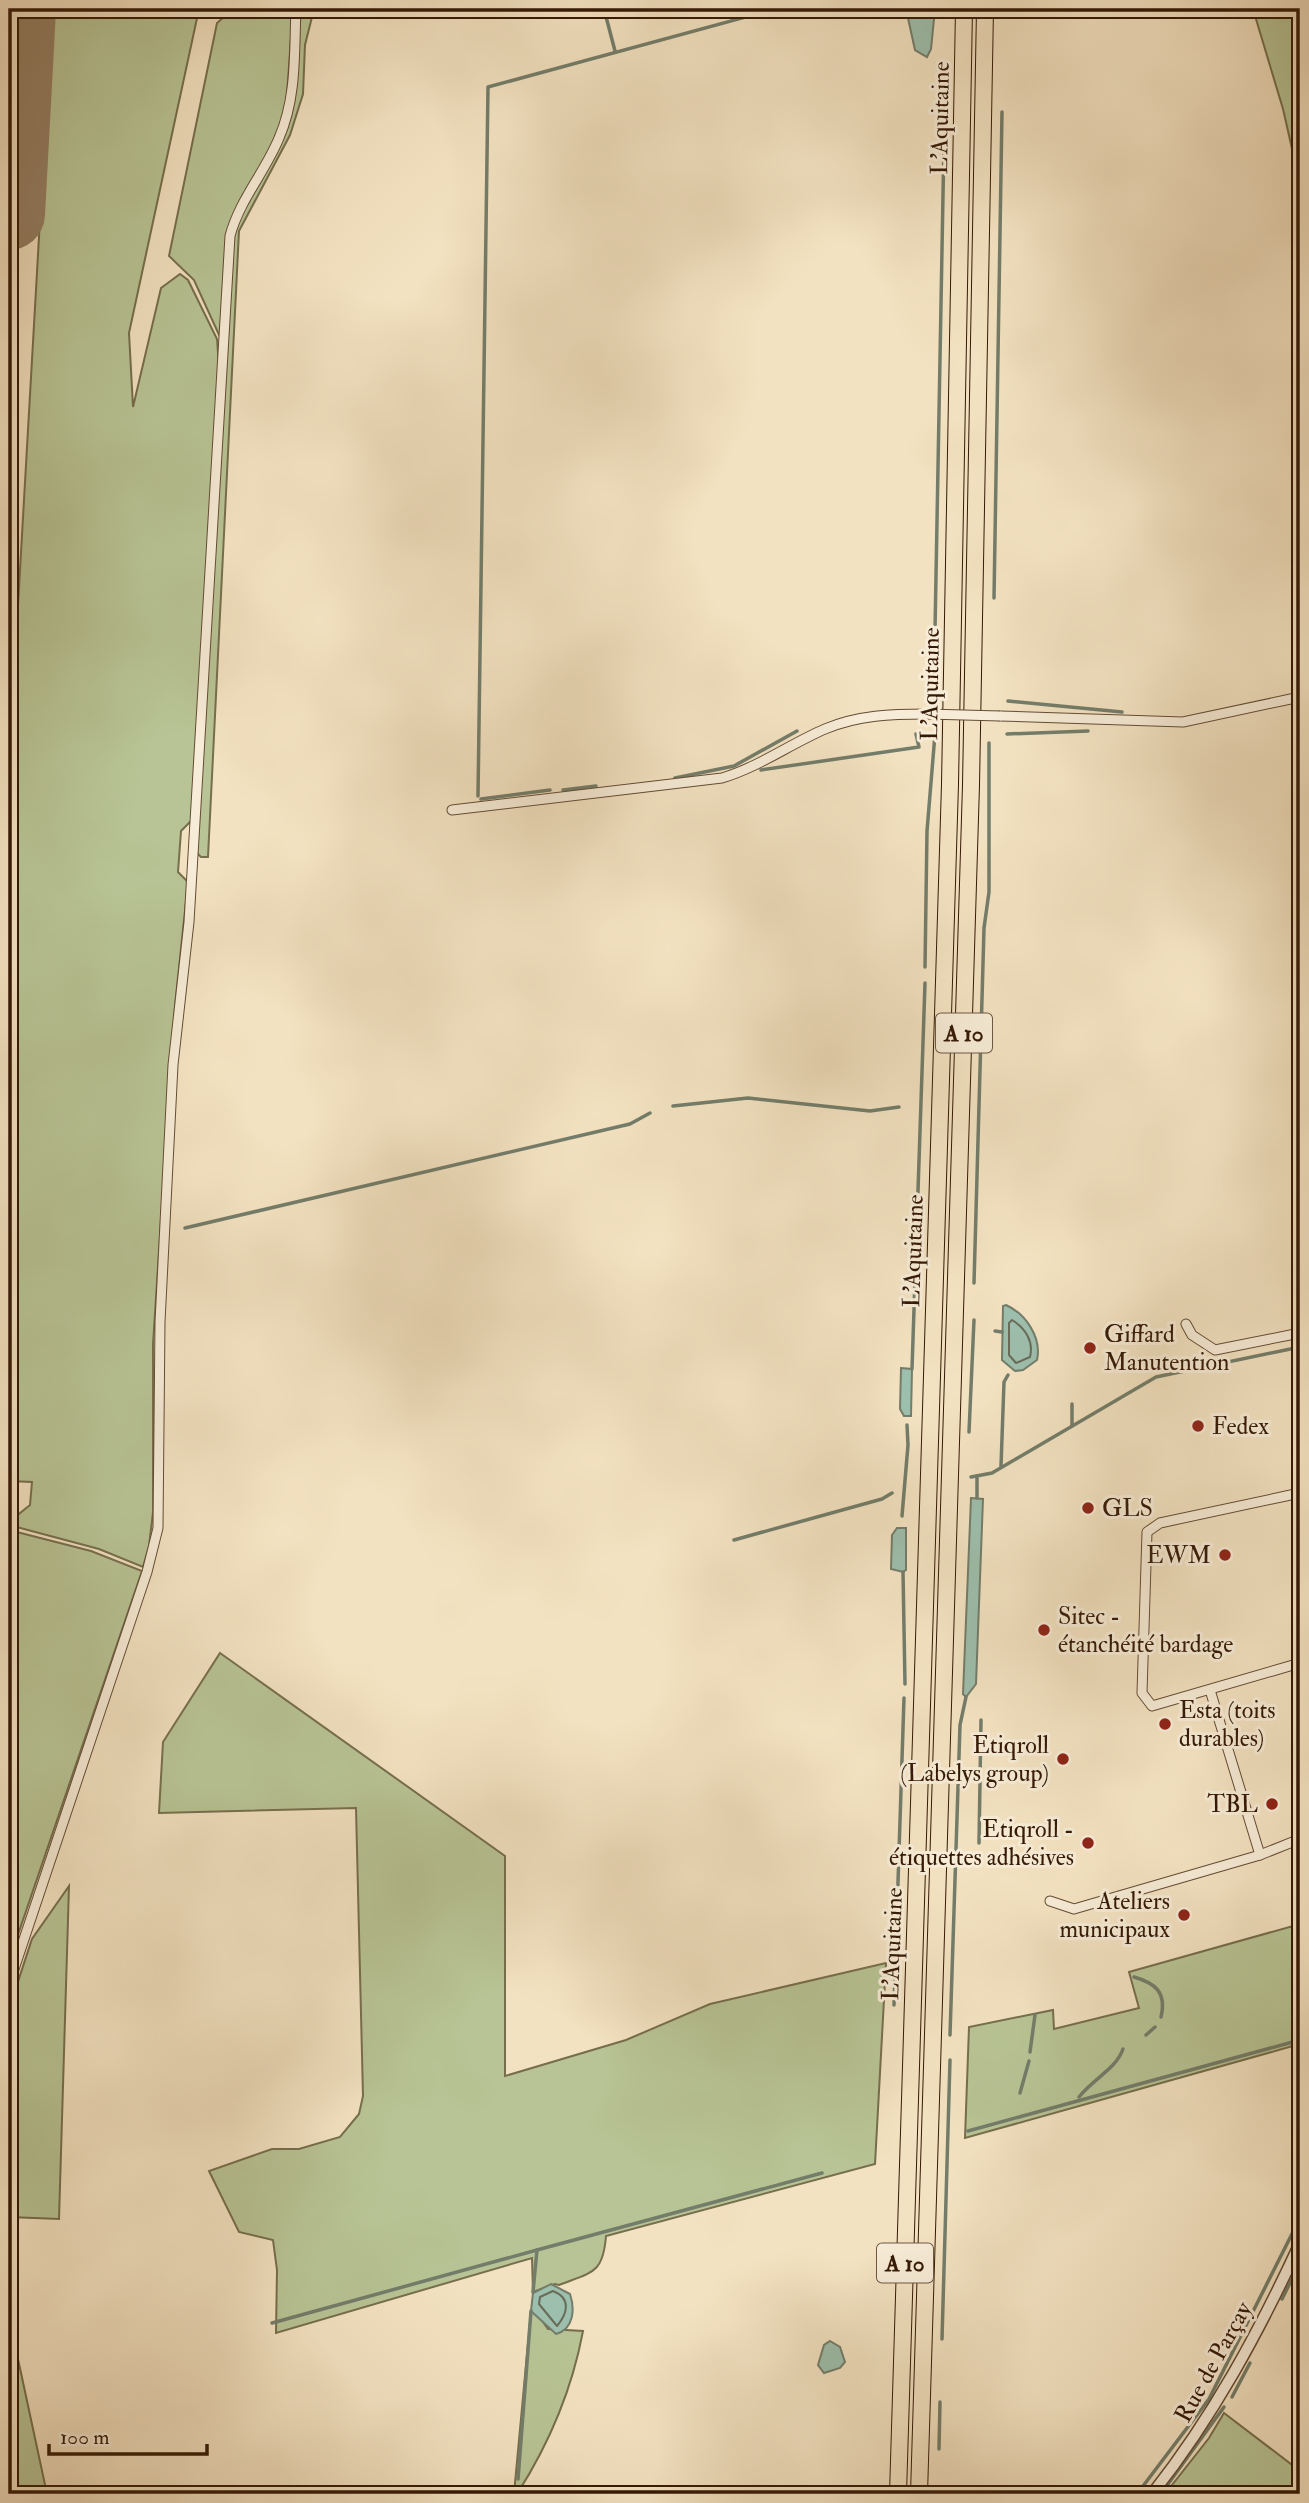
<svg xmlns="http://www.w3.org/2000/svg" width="1309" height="2503" viewBox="0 0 1309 2503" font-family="'IM FELL Double Pica',serif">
<rect width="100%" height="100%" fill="#f3e2c1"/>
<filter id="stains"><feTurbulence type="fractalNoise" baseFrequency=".00286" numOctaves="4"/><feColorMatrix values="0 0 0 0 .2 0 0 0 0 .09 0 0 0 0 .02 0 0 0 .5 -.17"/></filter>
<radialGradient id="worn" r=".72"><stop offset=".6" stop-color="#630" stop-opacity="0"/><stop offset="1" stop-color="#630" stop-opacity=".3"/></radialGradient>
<g fill="#b8c495" stroke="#766e4d" stroke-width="2">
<polygon points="52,9 199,9 129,333 133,407 161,288 180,274 188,280 217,339 219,367 192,820 181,831 178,872 188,882 175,1006 153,1344 153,1512 149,1546 143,1567 99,1549 9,1525 9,1522 30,1505 32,1482 9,1481 9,763"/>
<polygon points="233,9 293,9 286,109 276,140 234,213 220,337 194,280 169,256 217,23"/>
<polygon points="298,9 314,9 305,45 303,94 290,135 239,231 208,857 201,857 197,853 232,242 238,220 291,114"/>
<polygon points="1253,9 1300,9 1300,184 1283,109"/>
<polygon points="9,1530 91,1551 142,1571 9,1961"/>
<path d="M220,1653L505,1856V2076L626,2040L710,2004L886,1963L875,2164L606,2236C603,2274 592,2272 559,2285L555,2284L533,2292L532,2258L276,2333L277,2270L273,2240L239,2232L209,2171L272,2149H299L340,2137L359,2114L363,2096L356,1808L159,1813L163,1742Z"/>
<polygon points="69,1886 59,2219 9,2217 9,2009 32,1939"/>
<polygon points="1300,1924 1300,2044 965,2138 969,2027 1053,2010 1054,2029 1139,2008 1129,1972"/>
<path d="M531,2311H535L548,2329L583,2331C572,2390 549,2444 517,2494H514Z"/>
<polygon points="18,2359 47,2494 9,2494 9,2362"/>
<polygon points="1224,2413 1300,2471 1300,2494 1165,2494 1209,2438"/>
</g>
<g fill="#9dbfad" stroke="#737d6a" stroke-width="2">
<polygon points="906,9 935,9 931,49 927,57 915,50"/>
<path d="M1006,1305C1026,1314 1042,1338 1037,1360L1023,1370L1015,1371L1002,1360L1003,1306Z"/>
<polygon points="901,1368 912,1369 911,1416 904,1416 900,1409"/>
<polygon points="971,1498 983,1499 976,1684 966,1697 963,1694"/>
<polygon points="897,1528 906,1528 906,1570 903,1572 891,1569 892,1535"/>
<path d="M551,2284L570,2294C575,2309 574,2329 556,2334L531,2311L533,2293Z"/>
<polygon points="830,2341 840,2347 845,2362 840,2368 824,2373 818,2365 824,2345"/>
</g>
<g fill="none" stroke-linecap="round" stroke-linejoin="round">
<g stroke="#686c59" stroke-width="2">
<path d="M1012,1320C1025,1328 1034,1341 1030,1357L1016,1363L1009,1355V1323Z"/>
<path d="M553,2291C571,2298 568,2313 557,2326L539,2304L540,2297Z"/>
</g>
<g stroke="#737d6a" stroke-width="3.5">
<polyline points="604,9 615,51"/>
<polyline points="994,598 1002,112"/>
<polyline points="934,685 945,86"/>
<polyline points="1008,701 1122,712"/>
<polyline points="1007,734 1088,731"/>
<polyline points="761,770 919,747 916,734"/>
<polyline points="675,778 734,766 797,731"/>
<polyline points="563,790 596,786"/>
<polyline points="478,796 488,87 775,9"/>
<polyline points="481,799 550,790"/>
<polyline points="925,967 927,831 935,734"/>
<polyline points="673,1106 748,1098 870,1111 899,1107"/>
<polyline points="185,1228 630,1124 650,1113"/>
<polyline points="974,1283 984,928 989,892 989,743"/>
<polyline points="995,1331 1002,1332"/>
<polyline points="912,1369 925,983"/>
<polyline points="1072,1404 1072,1426"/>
<polyline points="969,1432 974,1320"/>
<polyline points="1001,1466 1004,1382 1008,1375"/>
<polyline points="971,1477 992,1473 1156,1377 1300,1347"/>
<polyline points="977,1498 977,1476"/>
<polyline points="902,1516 908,1445 907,1425"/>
<polyline points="734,1540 882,1499 892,1493"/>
<polyline points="903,1572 905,1684"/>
<polyline points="979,1843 981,1720"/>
<path d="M1134,1977C1155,1983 1167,1992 1161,2017"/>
<polyline points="894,2005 904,1698"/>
<polyline points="950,2035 960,1725 966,1697"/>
<polyline points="1146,2035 1155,2027"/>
<polyline points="1030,2052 1035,2015"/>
<polyline points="1020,2093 1029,2061"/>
<path d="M1079,2097C1094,2078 1116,2069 1123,2049"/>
<polyline points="9,2104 15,2124 9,2144"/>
<polyline points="968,2131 1300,2040"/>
<polyline points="537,2250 822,2173"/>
<polyline points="1282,2299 1300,2263"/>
<polyline points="272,2323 537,2250 533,2292"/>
<polyline points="942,2339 950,2060"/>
<polyline points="1232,2397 1250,2363"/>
<polyline points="939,2449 940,2402"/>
<polyline points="518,2479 531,2311"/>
<polyline points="1137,2494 1209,2399 1300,2218"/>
<polyline points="1172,2494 1168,2484 1224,2407"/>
</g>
<polyline stroke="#947e63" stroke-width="72" points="9,214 20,9"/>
<defs>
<g id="minor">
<polyline points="1000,716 1183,722 1300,697"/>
<path d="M452,810L722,778C759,767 790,744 825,729C858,715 892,714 927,714"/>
<polyline points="1186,1324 1192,1335 1215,1350 1300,1333"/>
<polyline points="1300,1493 1160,1523 1147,1532 1142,1693 1152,1706 1300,1663"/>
<polyline points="1210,1690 1260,1855"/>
<polyline points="1050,1901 1074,1909 1260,1855 1300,1839"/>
<path d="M9,1984L147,1572L158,1528L160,1322L173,1065L189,922L230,236C239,201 265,172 279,138C297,97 294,52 296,9"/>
</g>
<path id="tertiary" d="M1152,2494C1213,2417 1259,2332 1300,2243"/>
<g id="motorway">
<polyline points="898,2494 950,784 964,9"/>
<polyline points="919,2494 971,785 985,9"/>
</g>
</defs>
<use href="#minor" stroke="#644b34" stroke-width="11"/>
<use href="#tertiary" stroke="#644b34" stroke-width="13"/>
<use href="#motorway" stroke="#341905" stroke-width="18"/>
<use href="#minor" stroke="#f7ecd7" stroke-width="9"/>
<use href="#tertiary" stroke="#f7ecd7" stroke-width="10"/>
<use href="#motorway" stroke="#f3e2c1" stroke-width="16"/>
<defs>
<polyline id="minor-bridge" points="927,714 1000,716"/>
</defs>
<use href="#minor-bridge" stroke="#644b34" stroke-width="11" stroke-linecap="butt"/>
<use href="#minor-bridge" stroke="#f7ecd7" stroke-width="9"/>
</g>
<g fill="#8f2418" stroke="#f7ecd7" stroke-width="2.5">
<circle cx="1090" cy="1348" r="7"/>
<circle cx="1198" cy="1426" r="7"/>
<circle cx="1088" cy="1508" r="7"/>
<circle cx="1225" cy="1555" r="7"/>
<circle cx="1044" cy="1630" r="7"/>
<circle cx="1165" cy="1724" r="7"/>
<circle cx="1063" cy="1759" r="7"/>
<circle cx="1272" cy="1804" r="7"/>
<circle cx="1088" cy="1843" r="7"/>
<circle cx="1184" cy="1915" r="7"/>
</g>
<g text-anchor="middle" stroke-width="6" stroke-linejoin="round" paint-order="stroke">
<g fill="#f7ecd7" stroke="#6e5844" stroke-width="2">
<rect x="936" y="1013.5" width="56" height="39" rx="5"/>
<rect x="877" y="2243.5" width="56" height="39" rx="5"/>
</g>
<g font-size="23" font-weight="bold" fill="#341905">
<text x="964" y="1041">A 10</text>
<text x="905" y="2271">A 10</text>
</g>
<g font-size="24" fill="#341905" stroke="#f7ecd7">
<text transform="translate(940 118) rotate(-89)" y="8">L'Aquitaine</text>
<text transform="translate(930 684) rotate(-89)" y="8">L'Aquitaine</text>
<text transform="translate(913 1251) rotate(-88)" y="8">L'Aquitaine</text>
<text transform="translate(892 1944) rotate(-88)" y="8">L'Aquitaine</text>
<text transform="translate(1213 2362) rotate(-61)" y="8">Rue de Parçay</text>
</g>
<g font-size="24" fill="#341905" stroke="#f7ecd7" text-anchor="start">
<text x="1104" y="1342">Giffard<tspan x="1104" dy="28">Manutention</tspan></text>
<text x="1212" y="1434">Fedex</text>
<text x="1102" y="1516">GLS</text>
<text x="1211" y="1563" text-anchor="end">EWM</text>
<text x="1058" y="1624">Sitec -<tspan x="1058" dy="28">étanchéité bardage</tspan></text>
<text x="1179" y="1718">Esta (toits<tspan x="1179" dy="28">durables)</tspan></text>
<text x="1049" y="1753" text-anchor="end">Etiqroll<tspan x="1049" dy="28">(Labelys group)</tspan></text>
<text x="1258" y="1812" text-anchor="end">TBL</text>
<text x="1074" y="1837" text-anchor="end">Etiqroll -<tspan x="1074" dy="28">étiquettes adhésives</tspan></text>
<text x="1170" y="1909" text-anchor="end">Ateliers<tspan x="1170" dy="28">municipaux</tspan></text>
</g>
</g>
<rect width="1309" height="2503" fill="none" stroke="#f3e2c1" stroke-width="35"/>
<rect x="10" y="10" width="1288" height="2482" fill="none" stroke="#341905" stroke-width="3.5"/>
<rect x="18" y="18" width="1274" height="2468" fill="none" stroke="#341905" stroke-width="2"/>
<path d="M49 2444v10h158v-10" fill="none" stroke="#341905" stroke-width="3.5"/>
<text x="60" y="2444" font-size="21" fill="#341905" stroke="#f7ecd7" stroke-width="5" paint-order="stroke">100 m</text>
<rect width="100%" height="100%" filter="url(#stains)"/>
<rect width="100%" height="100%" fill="url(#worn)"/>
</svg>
